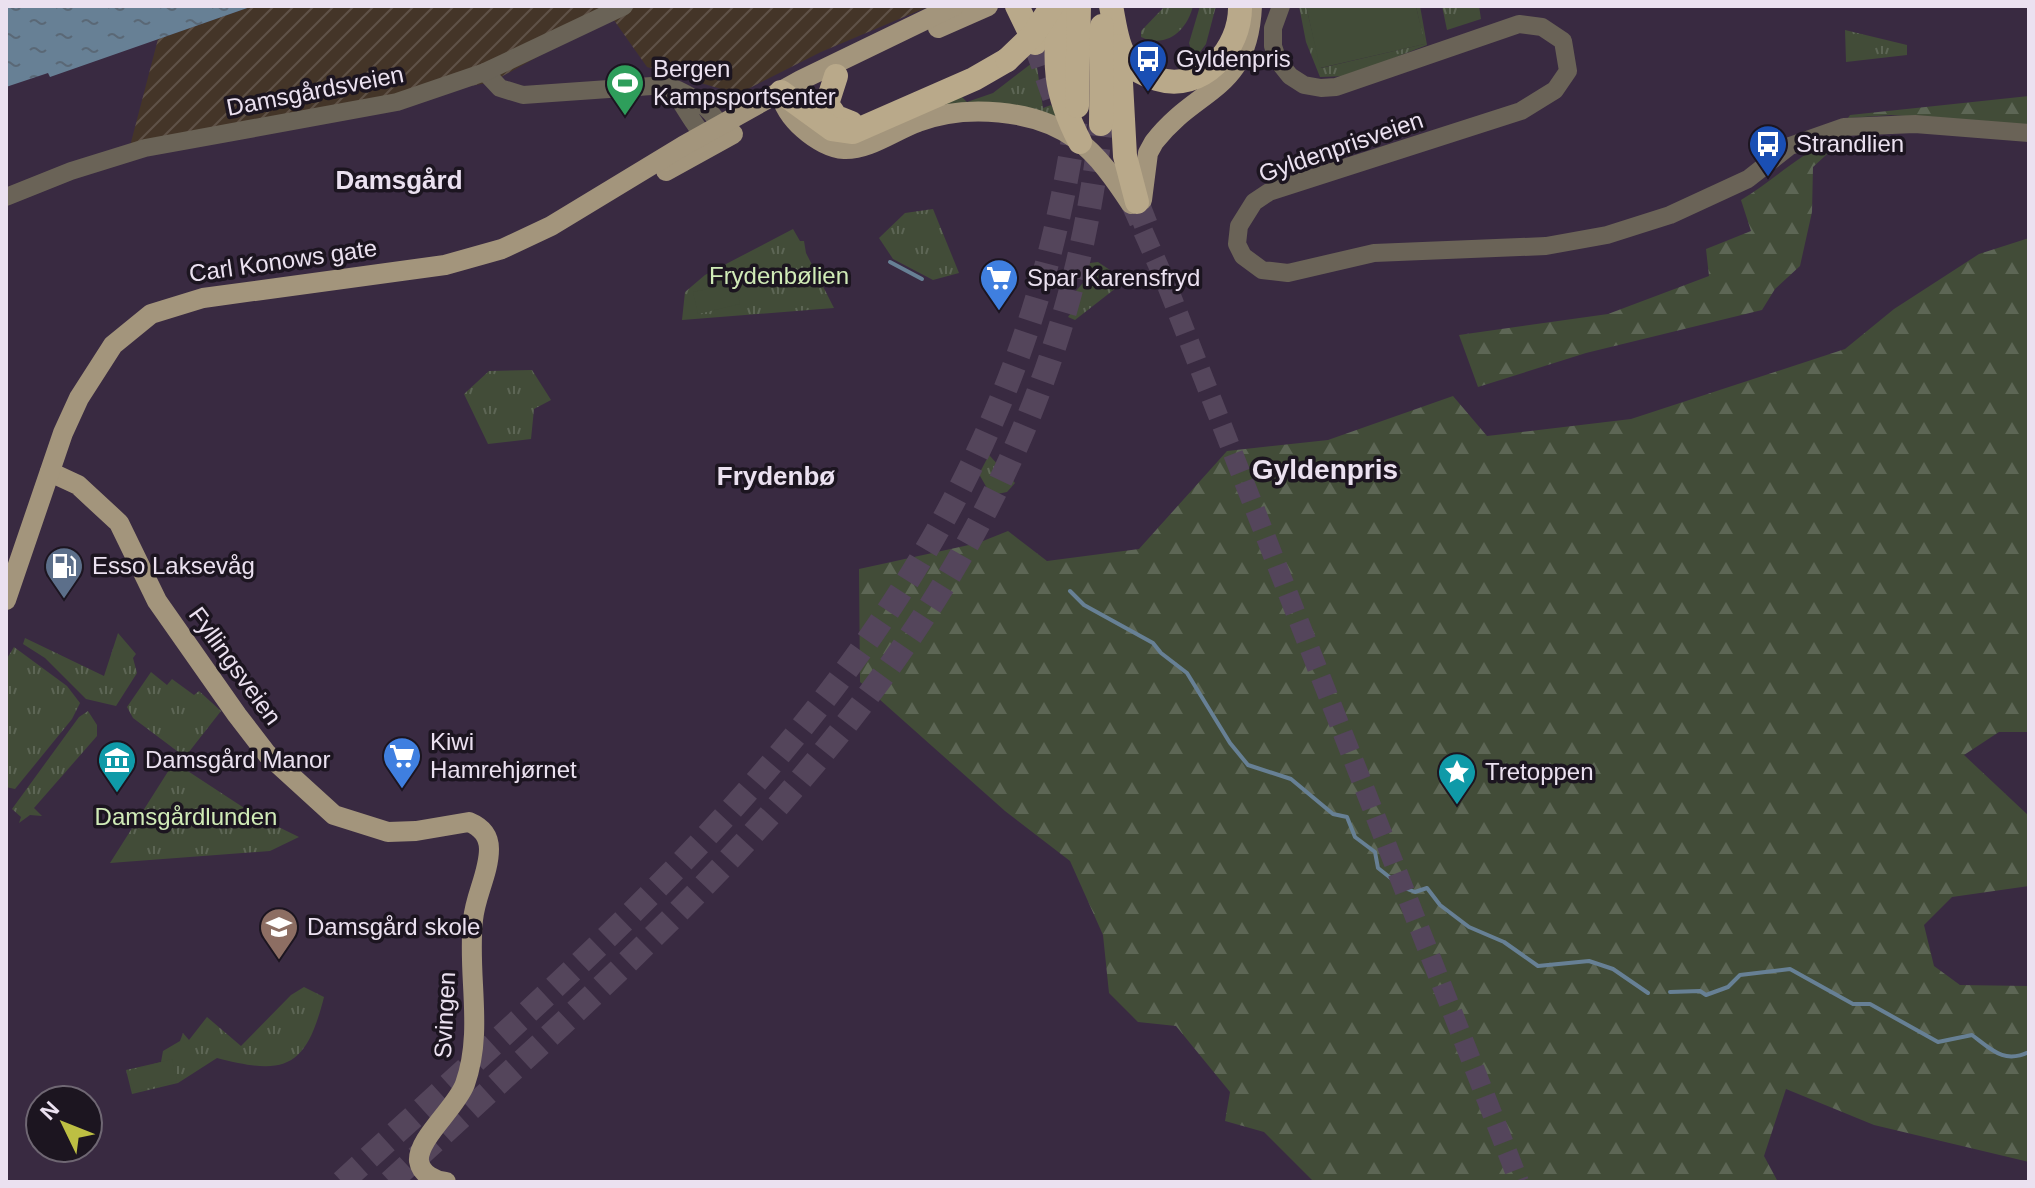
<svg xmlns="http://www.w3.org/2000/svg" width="2035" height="1188" viewBox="0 0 2035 1188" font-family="Helvetica,sans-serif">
<defs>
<pattern id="industrial-furrows" width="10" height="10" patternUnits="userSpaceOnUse" patternTransform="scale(2)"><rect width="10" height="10" fill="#443528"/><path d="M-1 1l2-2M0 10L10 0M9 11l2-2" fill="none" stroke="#5f5248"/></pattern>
<pattern id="grass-tufts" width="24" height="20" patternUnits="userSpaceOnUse" patternTransform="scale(2)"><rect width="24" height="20" fill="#424c38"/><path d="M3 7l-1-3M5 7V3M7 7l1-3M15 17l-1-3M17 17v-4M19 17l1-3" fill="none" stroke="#5d6655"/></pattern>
<pattern id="forest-firs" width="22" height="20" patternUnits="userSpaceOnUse" patternTransform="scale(2)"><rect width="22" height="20" fill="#424c38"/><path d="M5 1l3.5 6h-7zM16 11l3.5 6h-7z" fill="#5d6655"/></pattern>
<pattern id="water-ripples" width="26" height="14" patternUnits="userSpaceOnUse" patternTransform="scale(2)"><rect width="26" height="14" fill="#678095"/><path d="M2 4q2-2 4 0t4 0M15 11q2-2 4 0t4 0" fill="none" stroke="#5a6876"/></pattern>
</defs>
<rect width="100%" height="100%" fill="#392a41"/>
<polygon fill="url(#industrial-furrows)" points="253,6 930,6 821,52 738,94 647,67 611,16 492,82 129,150 158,39"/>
<g fill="url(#grass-tufts)">
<path d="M1165,6H1193C1187,30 1167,49 1141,37V31Z"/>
<polygon points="1200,6 1216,6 1206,44 1194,60 1189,43"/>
<polygon points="1299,6 1306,6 1321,68 1424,44 1416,6 1420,6 1427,45 1348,76 1320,77 1306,42"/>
<polygon points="1442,6 1479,6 1481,19 1447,30"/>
<polygon points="1845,30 1907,45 1907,55 1846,62"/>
<polygon points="1036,60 1043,108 1051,105 1059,118 938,111 958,93 967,102 993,93"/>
<polygon points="933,209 959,273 933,280 893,259 879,238 905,213"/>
<polygon points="793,229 800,241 804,241 806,253 834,308 682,320 685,292 705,275"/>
<polygon points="1098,262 1113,272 1116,288 1075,320 1068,317 1073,310 1066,302 1091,274 1082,264"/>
<polygon points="532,370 551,400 534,409 531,439 488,444 464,394 489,371"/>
<polygon points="989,455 1015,483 1007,492 997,494 988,490 979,474"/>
<polygon points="118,633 136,654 133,658 137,673 116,706 86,699 45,658 23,644 25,638 104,676"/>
<polygon points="14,647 67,686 80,703 72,719 15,789 6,787 6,660"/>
<polygon points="151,672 167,685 172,679 194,695 199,691 221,711 185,757 133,718 127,707"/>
<polygon points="88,711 97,725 97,736 34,808 42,816 30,815 19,823 21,817 12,809 79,717"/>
<polygon points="174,762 258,817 299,837 270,851 110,863"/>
<path d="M304,987L324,997C306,1068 286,1076 217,1058L178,1083L132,1094L126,1070L161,1062L163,1051L180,1041L183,1033L189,1040L207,1017L241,1046L291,995Z"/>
</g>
<g fill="url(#forest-firs)">
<polygon points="2029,96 2029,125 1891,115 1848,118 1850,115"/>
<path d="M1831,140L1837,145L1813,167L1812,212L1800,266L1775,289L1762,310L1586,353L1478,387L1459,335L1608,314L1709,276L1706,249L1751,231L1741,200C1773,181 1797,156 1831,140Z"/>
<polygon points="2029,238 2029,732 1999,732 1964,755 2029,816 2029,886 1952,897 1924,925 1934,966 1960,985 2029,986 2029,1162 1874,1125 1786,1089 1764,1156 1778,1182 1314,1182 1264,1132 1225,1121 1230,1092 1176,1026 1138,1022 1109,993 1103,935 1070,861 1005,811 860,682 859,569 978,543 1008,531 1047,561 1139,549 1227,451 1328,440 1453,396 1487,436 1631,419 1845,349 1894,309 1979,254"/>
</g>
<g fill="#424c38">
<polygon points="1306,6 1416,6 1425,44 1320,68"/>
<polygon points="735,283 740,304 698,314 693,292"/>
<polygon points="172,1059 177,1081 133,1092 128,1071"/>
</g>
<polygon fill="url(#water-ripples)" points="6,6 253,6 50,77 48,73 6,87"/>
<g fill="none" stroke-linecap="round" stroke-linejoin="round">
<g stroke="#678095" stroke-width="4">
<polyline points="890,262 922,279"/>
<polyline points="1070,591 1084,605 1153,643 1161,653 1187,673 1230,743 1248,765 1291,779 1333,814 1347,817 1355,837 1375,852 1378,868 1402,887 1415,892 1427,888 1440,905 1469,927 1504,942 1538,966 1589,961 1613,969 1648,993"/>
<path d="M1670,992L1700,991L1706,995L1728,987L1740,975L1790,969L1853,1004H1870L1938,1042L1972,1035C1992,1050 2004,1064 2029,1052"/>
</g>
<polyline stroke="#54455b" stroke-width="20" stroke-dasharray="20 10" stroke-linecap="butt" points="1131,204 1166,283 1519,1182"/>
<g stroke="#54455b" stroke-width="24" stroke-dasharray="24 12" stroke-linecap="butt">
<polyline points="1035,43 1054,97"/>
<polyline points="1137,202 1146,225"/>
<path d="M342,1182C681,872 1010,603 1076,118"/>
<path d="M390,1182C720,880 1052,600 1101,124"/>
</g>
<g stroke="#6a6357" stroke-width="18">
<polyline points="1281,6 1273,28 1273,46 1278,61 1290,76 1304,85 1321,88 1336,87 1519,24 1542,27 1563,41 1568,71 1555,90 1521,111 1269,192 1254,202 1239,226 1237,244 1243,256 1262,270 1288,273 1374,253 1546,246 1607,235 1670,215 1748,179 1790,146 1844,127 1915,124 2029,133"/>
<path d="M485,72L500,88L523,95L666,85L669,86C693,96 707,105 721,126L716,144C694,132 686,105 669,86"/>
<polyline points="6,197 71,171 145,148 397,102 485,72 624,6"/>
</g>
<g stroke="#a3957c" stroke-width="20">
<polyline points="938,28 988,6"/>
<path d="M781,92C782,116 819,148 844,149C869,150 895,130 918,122C965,104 1035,109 1076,139C1098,155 1116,181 1131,204"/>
<polyline points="666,171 733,134"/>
<path d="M1142,200L1148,153L1154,142C1197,86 1248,93 1252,6"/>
<path d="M50,472L78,485L119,523L157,601L237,715L267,754L334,815L388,832L416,831L469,822C481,827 489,835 489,849C489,873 475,896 473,920C467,975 484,1030 465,1084C456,1108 417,1139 419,1161C421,1174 435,1181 446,1182"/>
<polyline points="6,600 63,433 79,398 113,345 151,314 203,298 445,265 502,249 551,226 683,146 801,80 954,6"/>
</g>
<g stroke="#b9a98a" stroke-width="24">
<polyline points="1017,6 1035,43"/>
<path d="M1060,6C1054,63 1053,90 1080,142"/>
<path d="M1111,6C1115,25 1117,49 1130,64C1137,72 1147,76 1157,79C1202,93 1241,49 1240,6"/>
<polyline points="1119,46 1125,156 1137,202"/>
<polyline points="836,76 827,104 836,117 851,123"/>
<polyline points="781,92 832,129 853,132 974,79 1007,60"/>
<polyline points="1077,106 1079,6"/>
<polyline points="1101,124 1102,26"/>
</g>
<polyline stroke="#b9a98a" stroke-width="24" points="1007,60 1033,35 1052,6"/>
</g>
<defs>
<symbol id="bus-pin" viewBox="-11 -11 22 30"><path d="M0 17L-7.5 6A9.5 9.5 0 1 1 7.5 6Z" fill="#1a4fb4" stroke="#1c1520"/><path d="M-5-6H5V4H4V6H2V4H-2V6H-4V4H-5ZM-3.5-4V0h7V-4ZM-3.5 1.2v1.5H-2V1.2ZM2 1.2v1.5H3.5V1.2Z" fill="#fff"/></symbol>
<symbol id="stadium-pin" viewBox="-11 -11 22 30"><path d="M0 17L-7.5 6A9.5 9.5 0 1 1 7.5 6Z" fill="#2e9e5b" stroke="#1c1520"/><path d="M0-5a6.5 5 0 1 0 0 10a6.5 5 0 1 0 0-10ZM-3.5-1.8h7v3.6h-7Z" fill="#fff"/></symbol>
<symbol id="supermarket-pin" viewBox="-11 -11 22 30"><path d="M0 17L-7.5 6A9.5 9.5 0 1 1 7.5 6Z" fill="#3f7fe0" stroke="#1c1520"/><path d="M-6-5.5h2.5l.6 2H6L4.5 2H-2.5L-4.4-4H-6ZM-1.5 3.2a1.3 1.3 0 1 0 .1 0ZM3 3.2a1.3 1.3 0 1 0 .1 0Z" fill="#fff"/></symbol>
<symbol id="fuel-pin" viewBox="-11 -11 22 30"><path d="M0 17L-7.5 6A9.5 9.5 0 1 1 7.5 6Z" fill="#5c6f8a" stroke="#1c1520"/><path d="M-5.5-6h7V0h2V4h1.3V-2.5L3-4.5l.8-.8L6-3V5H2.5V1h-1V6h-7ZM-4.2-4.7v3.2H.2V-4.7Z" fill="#fff"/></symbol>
<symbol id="museum-pin" viewBox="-11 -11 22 30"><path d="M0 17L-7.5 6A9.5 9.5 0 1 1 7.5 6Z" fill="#0f9aa8" stroke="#1c1520"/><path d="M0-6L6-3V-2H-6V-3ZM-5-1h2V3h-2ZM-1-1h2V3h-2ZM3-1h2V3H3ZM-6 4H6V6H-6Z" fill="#fff"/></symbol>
<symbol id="sight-pin" viewBox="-11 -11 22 30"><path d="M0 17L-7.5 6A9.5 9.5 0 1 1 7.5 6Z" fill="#0f9aa8" stroke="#1c1520"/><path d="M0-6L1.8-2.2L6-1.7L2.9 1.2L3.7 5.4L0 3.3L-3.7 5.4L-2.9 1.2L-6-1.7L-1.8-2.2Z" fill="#fff"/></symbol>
<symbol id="school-pin" viewBox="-11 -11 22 30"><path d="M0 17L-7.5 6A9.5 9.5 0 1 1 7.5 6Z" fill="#8d6e63" stroke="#1c1520"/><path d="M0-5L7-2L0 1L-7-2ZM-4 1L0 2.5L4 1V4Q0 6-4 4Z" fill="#fff"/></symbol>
</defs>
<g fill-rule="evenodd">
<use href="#bus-pin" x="1126" y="37" width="44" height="60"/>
<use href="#stadium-pin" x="603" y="61" width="44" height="60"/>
<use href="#bus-pin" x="1746" y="122" width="44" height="60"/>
<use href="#supermarket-pin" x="977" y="256" width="44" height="60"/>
<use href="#fuel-pin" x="42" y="544" width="44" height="60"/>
<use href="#supermarket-pin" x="380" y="734" width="44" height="60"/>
<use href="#museum-pin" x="95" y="738" width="44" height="60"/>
<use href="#sight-pin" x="1435" y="750" width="44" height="60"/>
<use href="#school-pin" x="257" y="905" width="44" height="60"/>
</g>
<g text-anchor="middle" stroke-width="7" stroke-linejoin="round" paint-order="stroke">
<g font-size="24" fill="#ebe1f0" stroke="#1c1520" text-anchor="start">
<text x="1176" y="67">Gyldenpris</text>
<text x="653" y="77">Bergen<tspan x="653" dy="28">Kampsportsenter</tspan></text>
<text x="1796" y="152">Strandlien</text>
<text x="1027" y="286">Spar Karensfryd</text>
<text x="92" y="574">Esso Laksevåg</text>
<text x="430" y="750">Kiwi<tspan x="430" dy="28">Hamrehjørnet</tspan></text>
<text x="145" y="768">Damsgård Manor</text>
<text x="1485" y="780">Tretoppen</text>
<text x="307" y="935">Damsgård skole</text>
</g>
<g font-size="24" fill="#ebe1f0" stroke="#1c1520">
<text transform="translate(315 91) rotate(-11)" y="8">Damsgårdsveien</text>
<text transform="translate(1341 147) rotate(-19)" y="8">Gyldenprisveien</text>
<text transform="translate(283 261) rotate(-8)" y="8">Carl Konows gate</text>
<text transform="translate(235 666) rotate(54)" y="8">Fyllingsveien</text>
<text transform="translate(445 1015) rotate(-87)" y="8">Svingen</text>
</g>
<g font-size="24" fill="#d0ebb7" stroke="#1c1520">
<text x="779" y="284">Frydenbølien</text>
<text x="186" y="825">Damsgårdlunden</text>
</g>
<g font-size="26" font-weight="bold" fill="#ebe1f0" stroke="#1c1520">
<text x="399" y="189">Damsgård</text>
<text x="776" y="485">Frydenbø</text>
</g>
<g font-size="28" font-weight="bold" fill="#ebe1f0" stroke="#1c1520">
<text x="1325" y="479">Gyldenpris</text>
</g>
</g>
<rect width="2035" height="1188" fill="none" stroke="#ebe1f0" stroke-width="16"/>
<g transform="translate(64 1124) rotate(313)"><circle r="38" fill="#1c1520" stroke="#6f6773" stroke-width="2"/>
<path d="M0-6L14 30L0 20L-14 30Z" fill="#bdbf43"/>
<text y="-12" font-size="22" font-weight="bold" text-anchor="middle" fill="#ebe1f0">N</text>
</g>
</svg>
